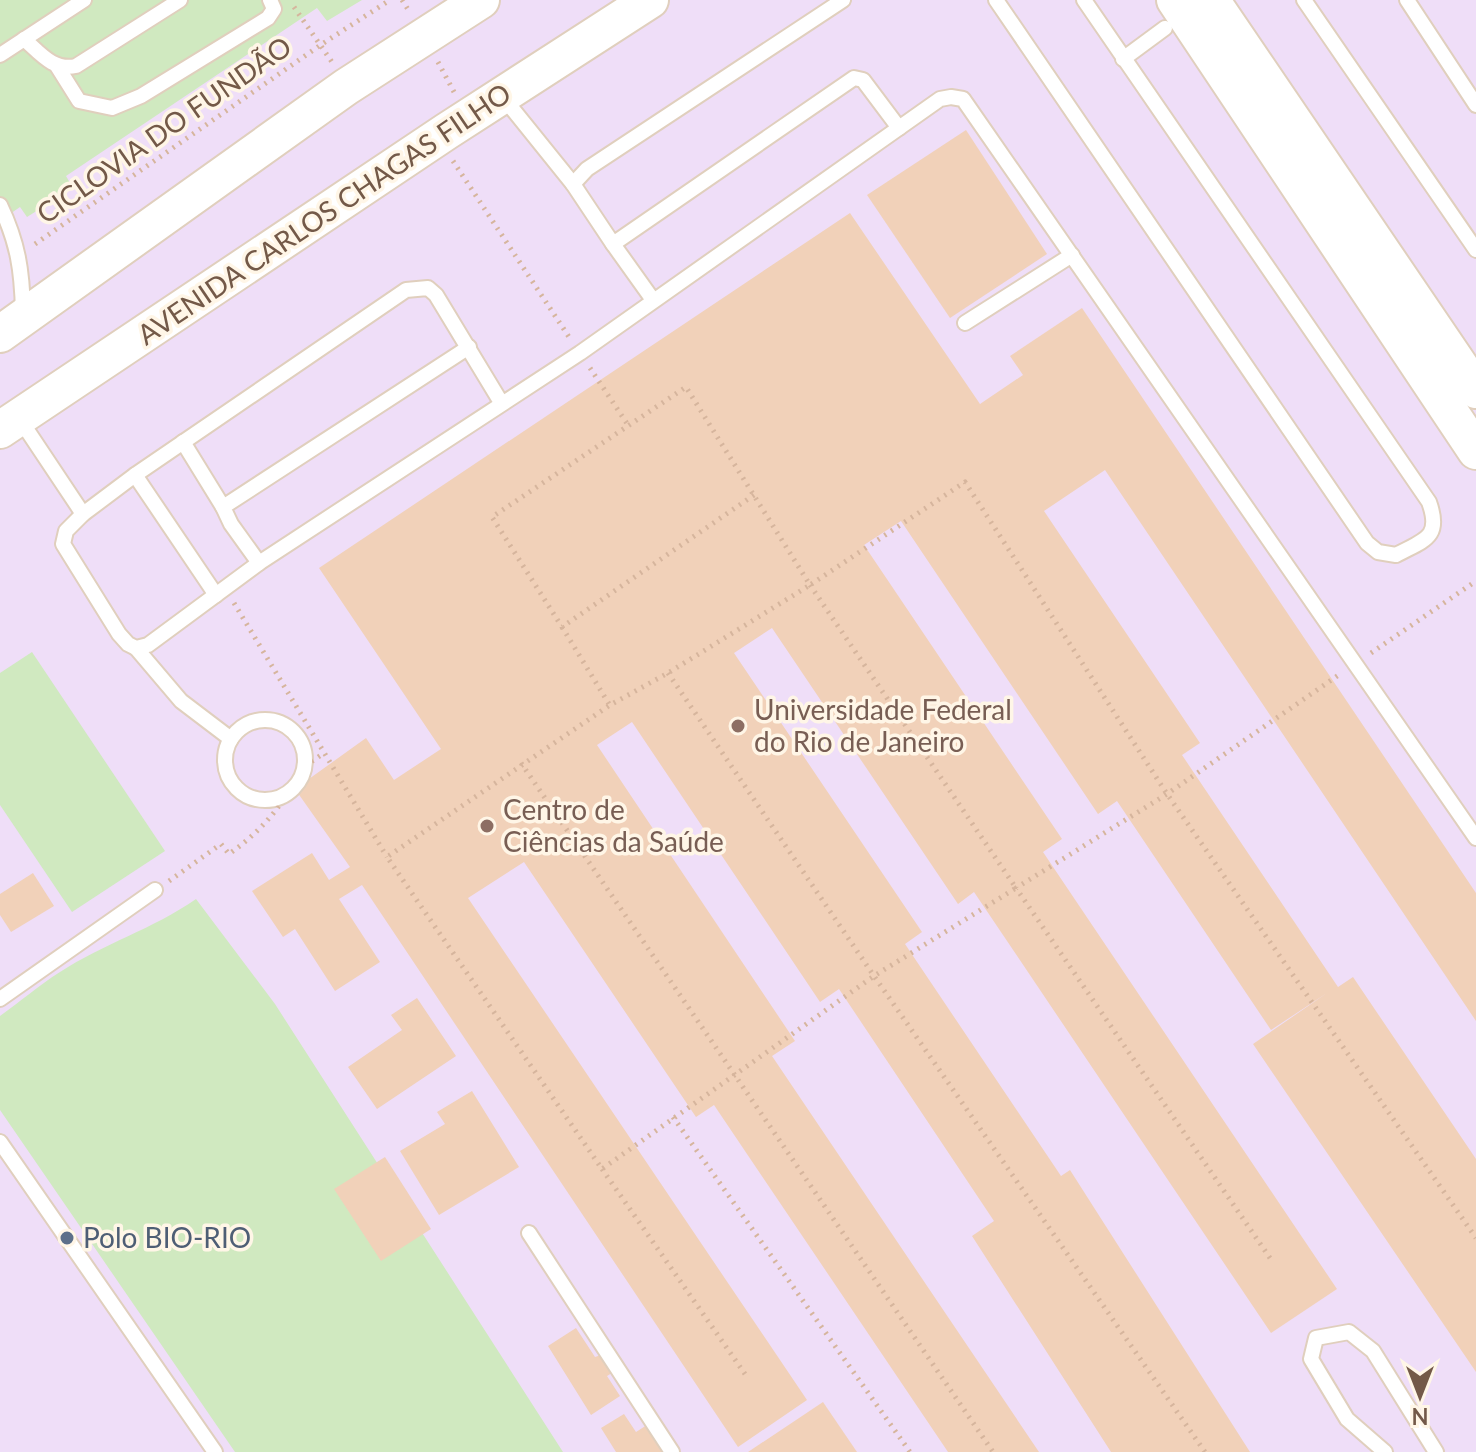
<svg xmlns="http://www.w3.org/2000/svg" width="1476" height="1452" viewBox="0 0 1476 1452" font-family="Lato,sans-serif">
<rect width="100%" height="100%" fill="#fcf3e1"/>
<rect fill="#efdef8" x="0" y="0" width="1476" height="1452"/>
<g fill="#d0e9c0">
<polygon points="0,0 362,0 327,21 317,8 66,176 73,188 27,217 20,207 0,221"/>
<polygon points="32,652 165,851 72,912 0,805 0,673"/>
<path d="M196,899L275,1004L563,1452H235L0,1110V1016C20,1002 39,985 60,972C103,944 153,929 196,899Z"/>
</g>
<g fill="#f1d1b9">
<polygon points="966,130 1047,254 950,318 867,195"/>
<polygon points="850,213 980,404 1023,375 1010,356 1082,308 1476,893 1476,1021 1105,470 1044,511 1200,743 1182,755 1338,987 1353,977 1476,1159 1476,1372 1253,1044 1327,993 1271,1030 1117,801 1098,814 901,521 864,545 1062,839 1043,852 1337,1289 1271,1333 974,892 958,904 772,628 734,653 922,932 905,944 1061,1176 1070,1170 1250,1452 1111,1452 972,1236 994,1221 839,989 820,1002 632,722 597,745 795,1041 772,1056 1039,1452 948,1452 714,1105 696,1117 524,862 468,898 807,1400 738,1447 362,885 339,899 380,962 335,991 295,929 283,937 252,891 312,853 329,880 350,867 295,789 366,738 394,780 441,749 319,568"/>
<polygon points="33,873 54,906 11,932 0,915 0,894"/>
<polygon points="417,998 456,1056 377,1109 348,1067 402,1030 391,1015"/>
<polygon points="472,1091 519,1167 439,1215 400,1151 445,1124 437,1112"/>
<polygon points="385,1157 431,1229 381,1261 334,1189"/>
<polygon points="576,1328 595,1357 607,1353 617,1370 607,1376 620,1396 591,1415 548,1346"/>
<polygon points="823,1402 857,1452 748,1452"/>
<polygon points="624,1414 636,1432 647,1425 664,1452 616,1452 601,1428"/>
</g>
<g fill="none" stroke-linecap="round" stroke-linejoin="round">
<defs>
<g id="service">
<polyline points="843,0 587,169 573,184 613,244 854,78 863,80 899,128"/>
<path d="M996,0L1367,543L1378,552L1396,555C1424,540 1442,538 1429,502L1084,0"/>
<polyline points="1304,0 1476,250"/>
<polyline points="1407,0 1476,105"/>
<path d="M24,39C40,53 53,71 76,66L180,0"/>
<polyline points="0,55 84,0"/>
<polyline points="1123,59 1165,28"/>
<polyline points="57,66 79,101 112,108 141,96 268,18 274,9 270,0"/>
<polyline points="502,96 573,184"/>
<path d="M0,205C18,243 22,270 23,312"/>
<polyline points="613,244 653,300"/>
<polyline points="965,323 1072,255"/>
<polyline points="502,404 436,295 428,288 406,290 135,475 83,514 66,531 63,544 119,634 128,644 136,648 148,645 259,563 580,353 940,99 951,97 963,99 1476,838"/>
<polyline points="19,418 83,514"/>
<polyline points="183,442 223,507"/>
<polyline points="135,475 216,595"/>
<polyline points="259,563 231,524 223,507 469,347"/>
<polyline points="136,648 181,701 231,739"/>
<circle cx="265" cy="760" r="40"/>
<polyline points="0,999 155,890"/>
<polyline points="0,1142 215,1452"/>
<polyline points="529,1233 672,1452"/>
<polyline points="1385,1452 1347,1419 1311,1359 1316,1338 1349,1332 1373,1351 1436,1452"/>
</g>
<g id="tertiary">
<polyline points="1175,0 1476,451"/>
<polyline points="1211,0 1476,390"/>
<polyline points="0,334 346,87 481,0"/>
<polyline points="0,430 447,131 650,0"/>
</g>
</defs>
<use href="#service" stroke="#e0cfbd" stroke-width="18"/>
<use href="#tertiary" stroke="#e0cfbd" stroke-width="40"/>
<g stroke="#d6b59d" stroke-width="5" stroke-dasharray="2 6" stroke-linecap="butt">
<polyline points="402,0 409,11"/>
<polyline points="294,7 332,62"/>
<polyline points="438,62 454,92"/>
<polyline points="453,161 569,337"/>
<polyline points="35,244 322,44 390,0"/>
<polyline points="590,368 628,425"/>
<polyline points="754,495 562,627 492,517 686,387 810,585 965,482 1167,794 1476,1238"/>
<polygon points="810,585 1016,888 874,976 602,1169 387,857 610,705 668,673"/>
<polyline points="234,603 387,857"/>
<polyline points="562,627 609,704"/>
<polyline points="1371,653 1476,581"/>
<polyline points="668,673 874,976 1205,1452"/>
<polyline points="521,763 993,1452"/>
<polyline points="305,766 324,753"/>
<path d="M169,881L221,844L229,854C253,837 272,818 288,793"/>
<polyline points="673,1117 910,1452"/>
<polyline points="602,1169 745,1374"/>
<polyline points="1270,1258 1016,888 1167,794 1340,674"/>
</g>
<use href="#service" stroke="#fff" stroke-width="14"/>
<use href="#tertiary" stroke="#fff" stroke-width="36"/>
</g>
<g fill="#8d6e63" stroke="#fff6e7" stroke-width="3">
<circle cx="738" cy="726" r="8"/>
<circle cx="487" cy="826" r="8"/>
</g>
<circle fill="#5c6f8a" stroke="#fff6e7" stroke-width="3" cx="67" cy="1238" r="8"/>
<g text-anchor="middle" stroke-width="7" stroke-linejoin="round" paint-order="stroke">
<g font-size="28" fill="#735948" stroke="#fff6e7">
<text transform="translate(164 130) rotate(-35)" y="10">CICLOVIA DO FUNDÃO</text>
<text transform="translate(324 214) rotate(-34)" y="10">AVENIDA CARLOS CHAGAS FILHO</text>
</g>
<g font-size="28" fill="#785e54" stroke="#fff6e7" text-anchor="start">
<text x="754" y="720">Universidade Federal<tspan x="754" dy="32">do Rio de Janeiro</tspan></text>
<text x="503" y="820">Centro de<tspan x="503" dy="32">Ciências da Saúde</tspan></text>
</g>
<g font-size="28" fill="#4e5e75" stroke="#fff6e7" text-anchor="start">
<text x="83" y="1248">Polo BIO-RIO</text>
</g>
</g>
<g transform="translate(1420 1396) rotate(180)" stroke="#fff6e7" stroke-width="6" paint-order="stroke">
<path d="M0-6L14 30L0 20L-14 30Z" fill="#735948"/>
<text y="-12" font-size="22" font-weight="bold" text-anchor="middle" fill="#735948">N</text>
</g>
</svg>
